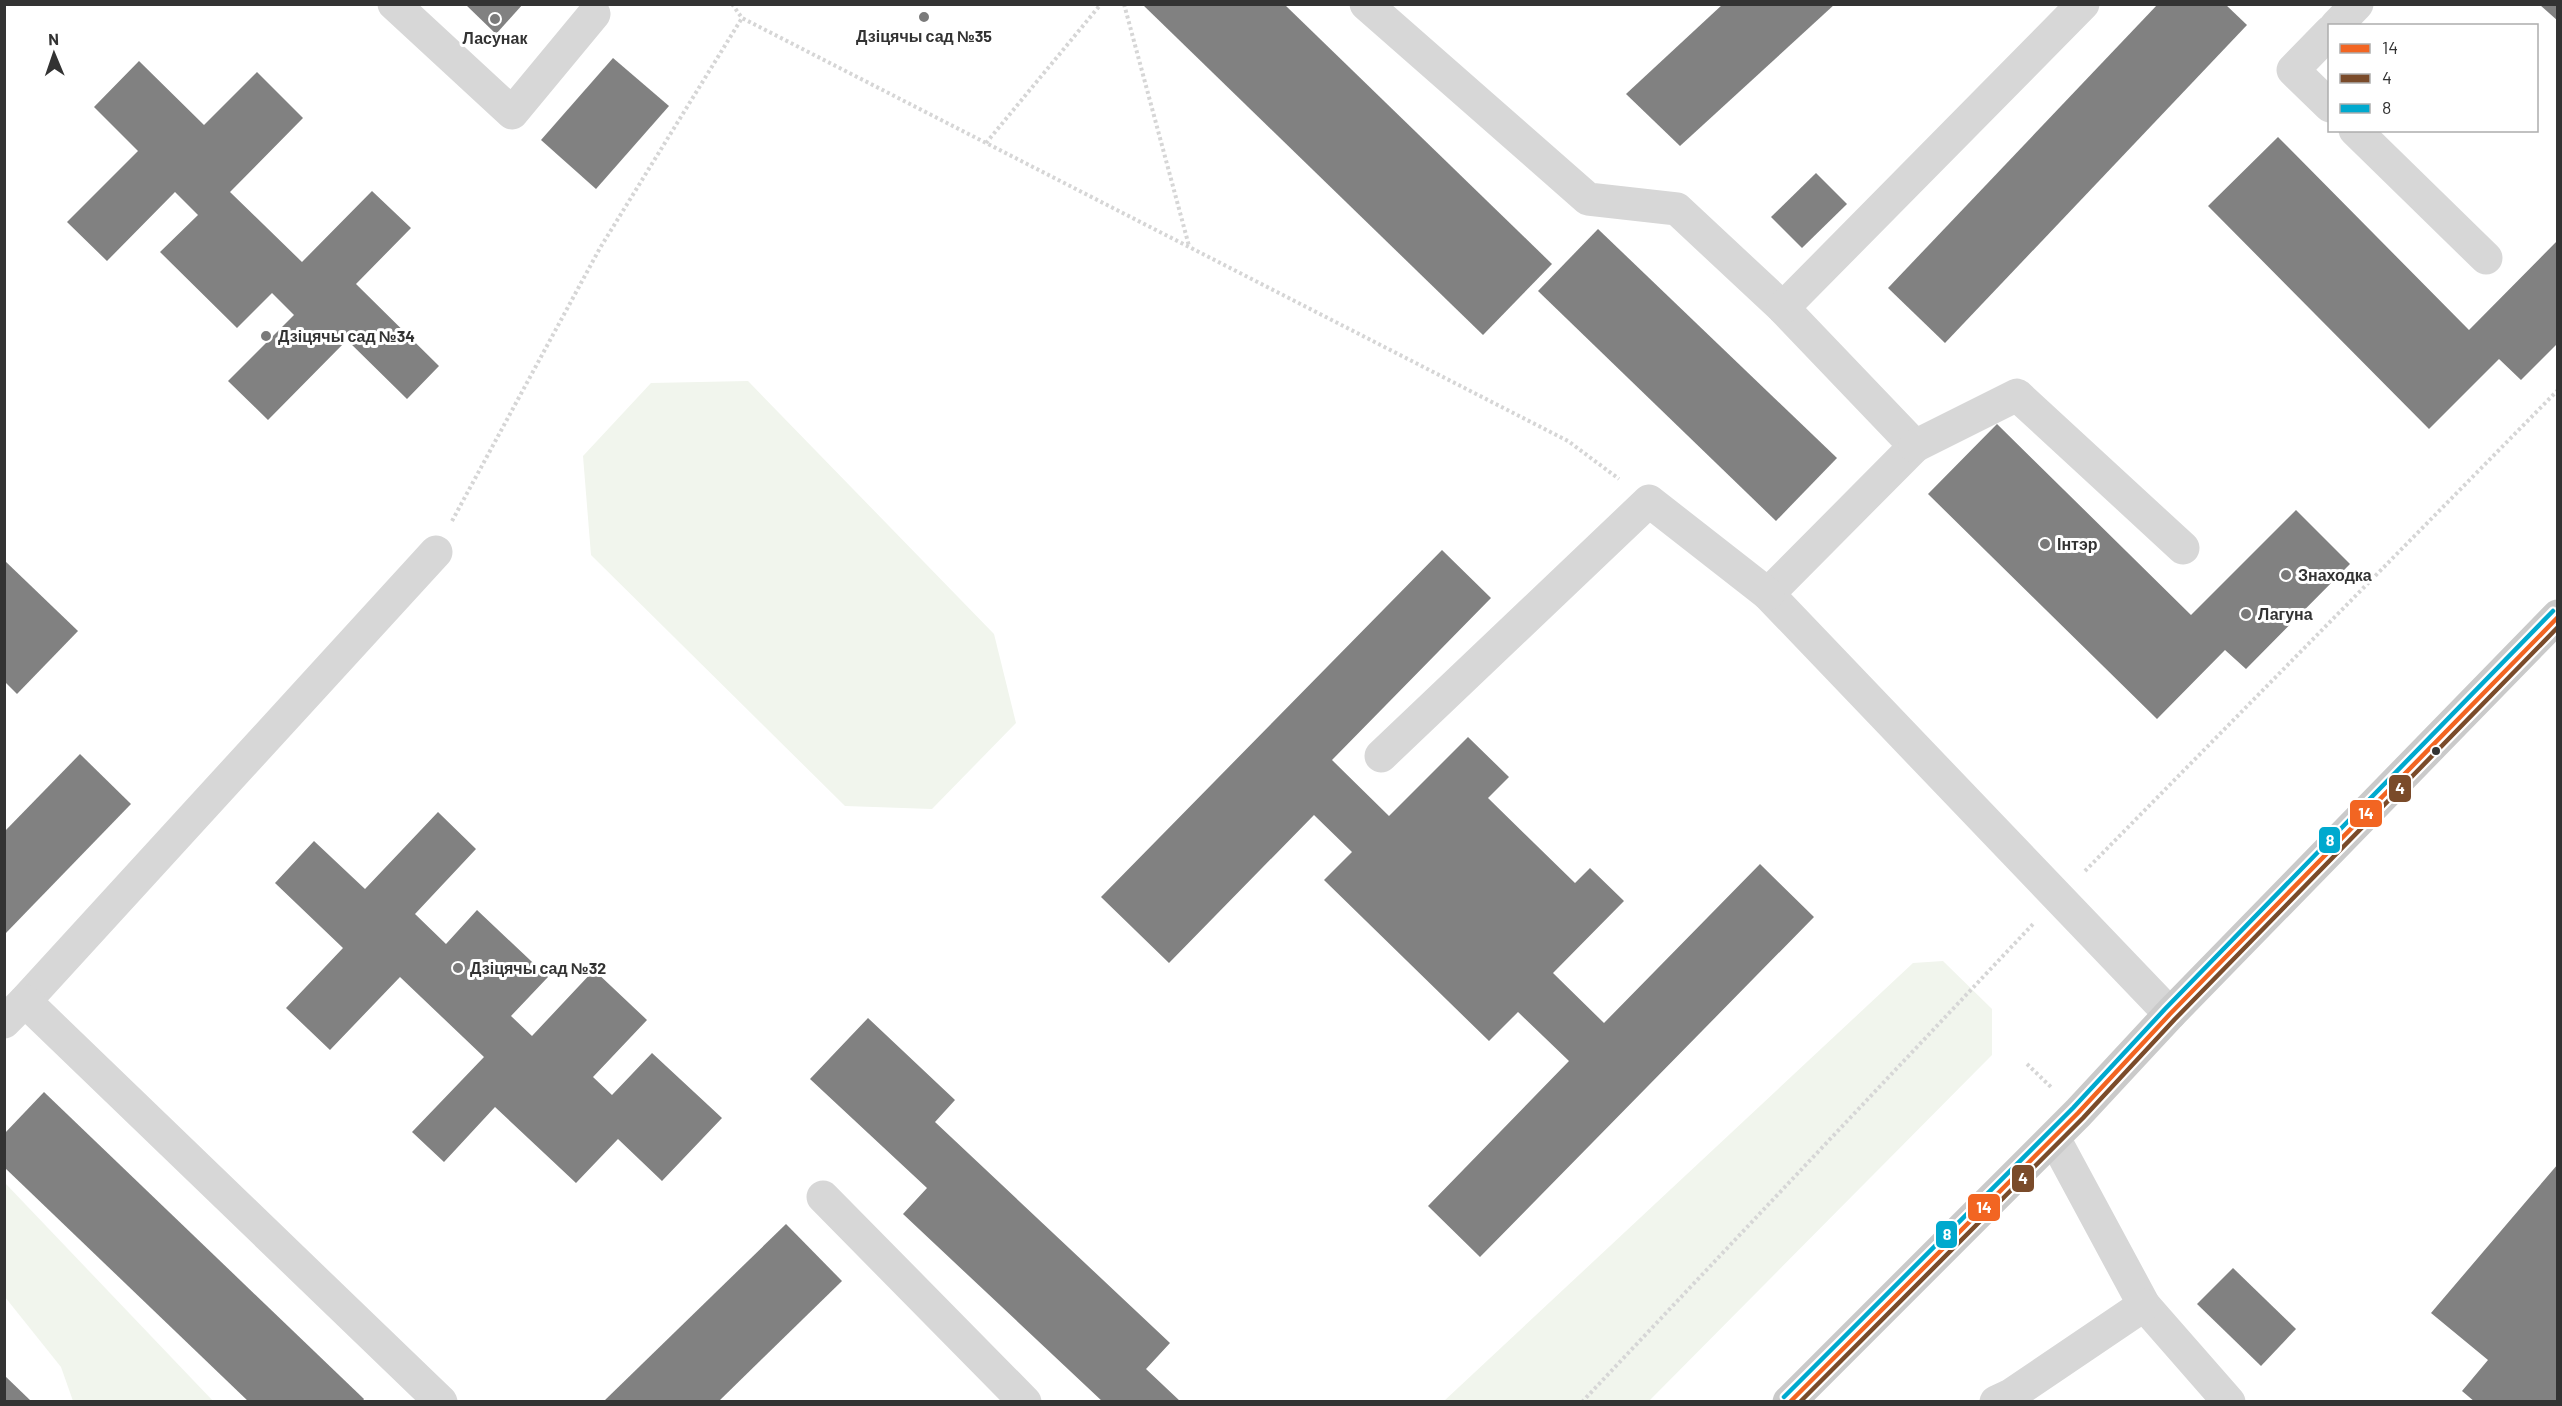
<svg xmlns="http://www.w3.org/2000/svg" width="2562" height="1406" viewBox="0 0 2562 1406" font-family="Barlow,sans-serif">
<rect width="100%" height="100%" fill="#fff"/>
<g fill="#f1f5ed">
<polygon points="748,381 994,634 1016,723 932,809 845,806 591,555 583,456 651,383"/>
<polygon points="1943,961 1992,1009 1992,1055 1649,1401 1444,1401 1913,963"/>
<polygon points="5,1183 213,1401 73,1401 61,1367 5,1297"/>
</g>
<g fill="#818181">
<polygon points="465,4 523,4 496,34"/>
<polygon points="1142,4 1284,4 1552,264 1483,335"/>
<polygon points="1723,4 1835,4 1680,146 1626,94"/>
<polygon points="2158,4 2225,4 2247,25 1945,343 1888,288"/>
<polygon points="2539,4 2558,4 2558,21"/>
<polygon points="613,58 669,106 596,189 541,140"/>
<polygon points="139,61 204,125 257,72 303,118 230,192 302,262 372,191 411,228 356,284 439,366 407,399 347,340 268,420 228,381 294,315 272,293 237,328 160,252 198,215 175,192 107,261 67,222 138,151 94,107"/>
<polygon points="2278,137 2469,330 2558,240 2558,343 2521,380 2499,359 2429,429 2208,206"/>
<polygon points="1816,173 1847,204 1802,248 1771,217"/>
<polygon points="1598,229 1837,458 1776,521 1538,291"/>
<polygon points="1997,424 2191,615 2296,510 2350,564 2246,669 2225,650 2157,719 1928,494"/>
<polygon points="1442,550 1491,598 1332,760 1389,816 1468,737 1509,777 1488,798 1575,883 1590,868 1624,901 1553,973 1604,1023 1760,864 1814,917 1480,1257 1428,1206 1569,1061 1518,1012 1489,1041 1324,880 1352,852 1314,815 1169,963 1101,897"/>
<polygon points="4,560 78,631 17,694 4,681"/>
<polygon points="80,754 131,804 4,935 4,832"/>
<polygon points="438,812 476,849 415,914 446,944 477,910 548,977 511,1016 532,1036 594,970 647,1020 593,1077 612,1095 652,1053 722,1118 662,1181 618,1139 576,1183 495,1107 444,1162 412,1132 484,1057 400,977 330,1050 286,1008 343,948 275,883 314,841 365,889"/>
<polygon points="868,1018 955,1100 935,1122 1170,1343 1146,1369 1181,1402 1103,1402 903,1214 927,1188 810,1079"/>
<polygon points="44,1092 364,1399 362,1402 249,1402 4,1167 4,1134"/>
<polygon points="2558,1164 2558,1402 2475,1402 2462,1391 2488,1360 2431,1313"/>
<polygon points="786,1224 842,1281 718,1402 603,1402"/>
<polygon points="2233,1268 2296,1329 2261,1366 2197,1304"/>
<polygon points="4,1375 32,1402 4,1402"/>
</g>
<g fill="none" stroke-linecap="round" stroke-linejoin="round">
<g stroke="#d6d6d6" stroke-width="4" stroke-dasharray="3 3" stroke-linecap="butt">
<polyline points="732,4 742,18 1568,441 1619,479"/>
<polyline points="1124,4 1189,246"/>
<polyline points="986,143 1101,4"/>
<polyline points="452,521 600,248 742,18"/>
<polyline points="2085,871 2558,390"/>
<polyline points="2027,1064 2052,1088"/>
<polyline points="1582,1402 2034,923"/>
</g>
<g stroke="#d7d7d7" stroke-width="33">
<polyline points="394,4 512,113 594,14"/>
<polyline points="1366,4 1588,199 1677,209 1783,308 1915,446 1768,594 2170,1014"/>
<polyline points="2336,26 2357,4"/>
<polyline points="2330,32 2293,70 2330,106"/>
<polyline points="2355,130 2486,258"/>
<polyline points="1783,308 2083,4"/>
<polyline points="1915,446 2017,395 2183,548"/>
<polyline points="1381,756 1649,501 1768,594"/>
<polyline points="25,1001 436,552"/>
<polyline points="4,1022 25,1001 441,1402"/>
<polyline points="2054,1138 2144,1305 2229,1402"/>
<polyline points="823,1197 1025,1402"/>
<polyline points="1996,1402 2011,1395 2144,1305"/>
</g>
<polyline stroke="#cacaca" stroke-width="33" points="1789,1402 2078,1113 2170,1014 2558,616"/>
<defs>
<polyline id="bus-1" points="1790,1402 2078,1113 2170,1014 2558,617"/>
<polyline id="bus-2" points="1800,1402 2083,1118 2175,1019 2558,627"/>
<polyline id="bus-3" points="1784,1397 2073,1108 2165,1009 2553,611"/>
</defs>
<use href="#bus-1" stroke="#fff" stroke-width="9"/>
<use href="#bus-2" stroke="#fff" stroke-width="9"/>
<use href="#bus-3" stroke="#fff" stroke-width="9"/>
<use href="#bus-1" stroke="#f26522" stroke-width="4.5"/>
<use href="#bus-2" stroke="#7a4b2a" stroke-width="4.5"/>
<use href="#bus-3" stroke="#00a9ce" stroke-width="4.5"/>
</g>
<g fill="#7a7a7a" stroke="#fff" stroke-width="2">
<circle cx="924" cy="17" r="6"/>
<circle cx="495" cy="19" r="6"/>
<circle cx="266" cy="336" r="6"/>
<circle cx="2045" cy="544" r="6"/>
<circle cx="2286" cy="575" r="6"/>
<circle cx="2246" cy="614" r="6"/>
<circle cx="458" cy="968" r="6"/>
</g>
<circle fill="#333" stroke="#fff" stroke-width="2" cx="2436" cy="751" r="5"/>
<g text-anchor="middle" stroke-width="6" stroke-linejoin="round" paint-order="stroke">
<g font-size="16" font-weight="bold" fill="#333" stroke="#fff" text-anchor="start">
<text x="924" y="42" text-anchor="middle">Дзіцячы сад №35</text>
<text x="495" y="44" text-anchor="middle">Ласунак</text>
<text x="278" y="342">Дзіцячы сад №34</text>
<text x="2057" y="550">Інтэр</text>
<text x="2298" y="581">Знаходка</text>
<text x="2258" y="620">Лагуна</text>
<text x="470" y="974">Дзіцячы сад №32</text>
</g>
</g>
<g stroke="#fff" stroke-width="2">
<rect x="2388" y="774" width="24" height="29" rx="6" fill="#7a4b2a"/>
<rect x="2349" y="799" width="34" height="29" rx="6" fill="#f26522"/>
<rect x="2318" y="826" width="23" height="28" rx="6" fill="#00a9ce"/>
<rect x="2011" y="1164" width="24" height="29" rx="6" fill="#7a4b2a"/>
<rect x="1967" y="1193" width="34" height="29" rx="6" fill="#f26522"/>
<rect x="1935" y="1220" width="23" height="29" rx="6" fill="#00a9ce"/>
</g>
<g font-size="16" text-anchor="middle" font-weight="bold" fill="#fff">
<text x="2400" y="794">4</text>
<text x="2366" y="819">14</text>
<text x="2330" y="846">8</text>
<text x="2023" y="1184">4</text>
<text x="1984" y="1213">14</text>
<text x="1947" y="1240">8</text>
</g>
<rect width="2562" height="1406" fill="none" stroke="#333333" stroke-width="12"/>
<rect x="2328" y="24" width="210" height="108" fill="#ffffff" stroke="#adadad" stroke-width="1.5"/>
<rect x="2340" y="44" width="30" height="9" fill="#f26522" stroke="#adadad" stroke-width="1.5"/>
<text x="2382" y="54" font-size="18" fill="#333333">14</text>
<rect x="2340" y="74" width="30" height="9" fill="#7a4b2a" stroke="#adadad" stroke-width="1.5"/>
<text x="2382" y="84" font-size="18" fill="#333333">4</text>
<rect x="2340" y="104" width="30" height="9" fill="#00a9ce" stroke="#adadad" stroke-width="1.5"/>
<text x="2382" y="114" font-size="18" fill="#333333">8</text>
<g transform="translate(54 54) rotate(358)" stroke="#ffffff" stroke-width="4.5" paint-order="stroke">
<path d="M0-4.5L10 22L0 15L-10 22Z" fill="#333333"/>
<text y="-9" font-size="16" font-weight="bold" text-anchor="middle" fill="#333333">N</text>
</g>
</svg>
